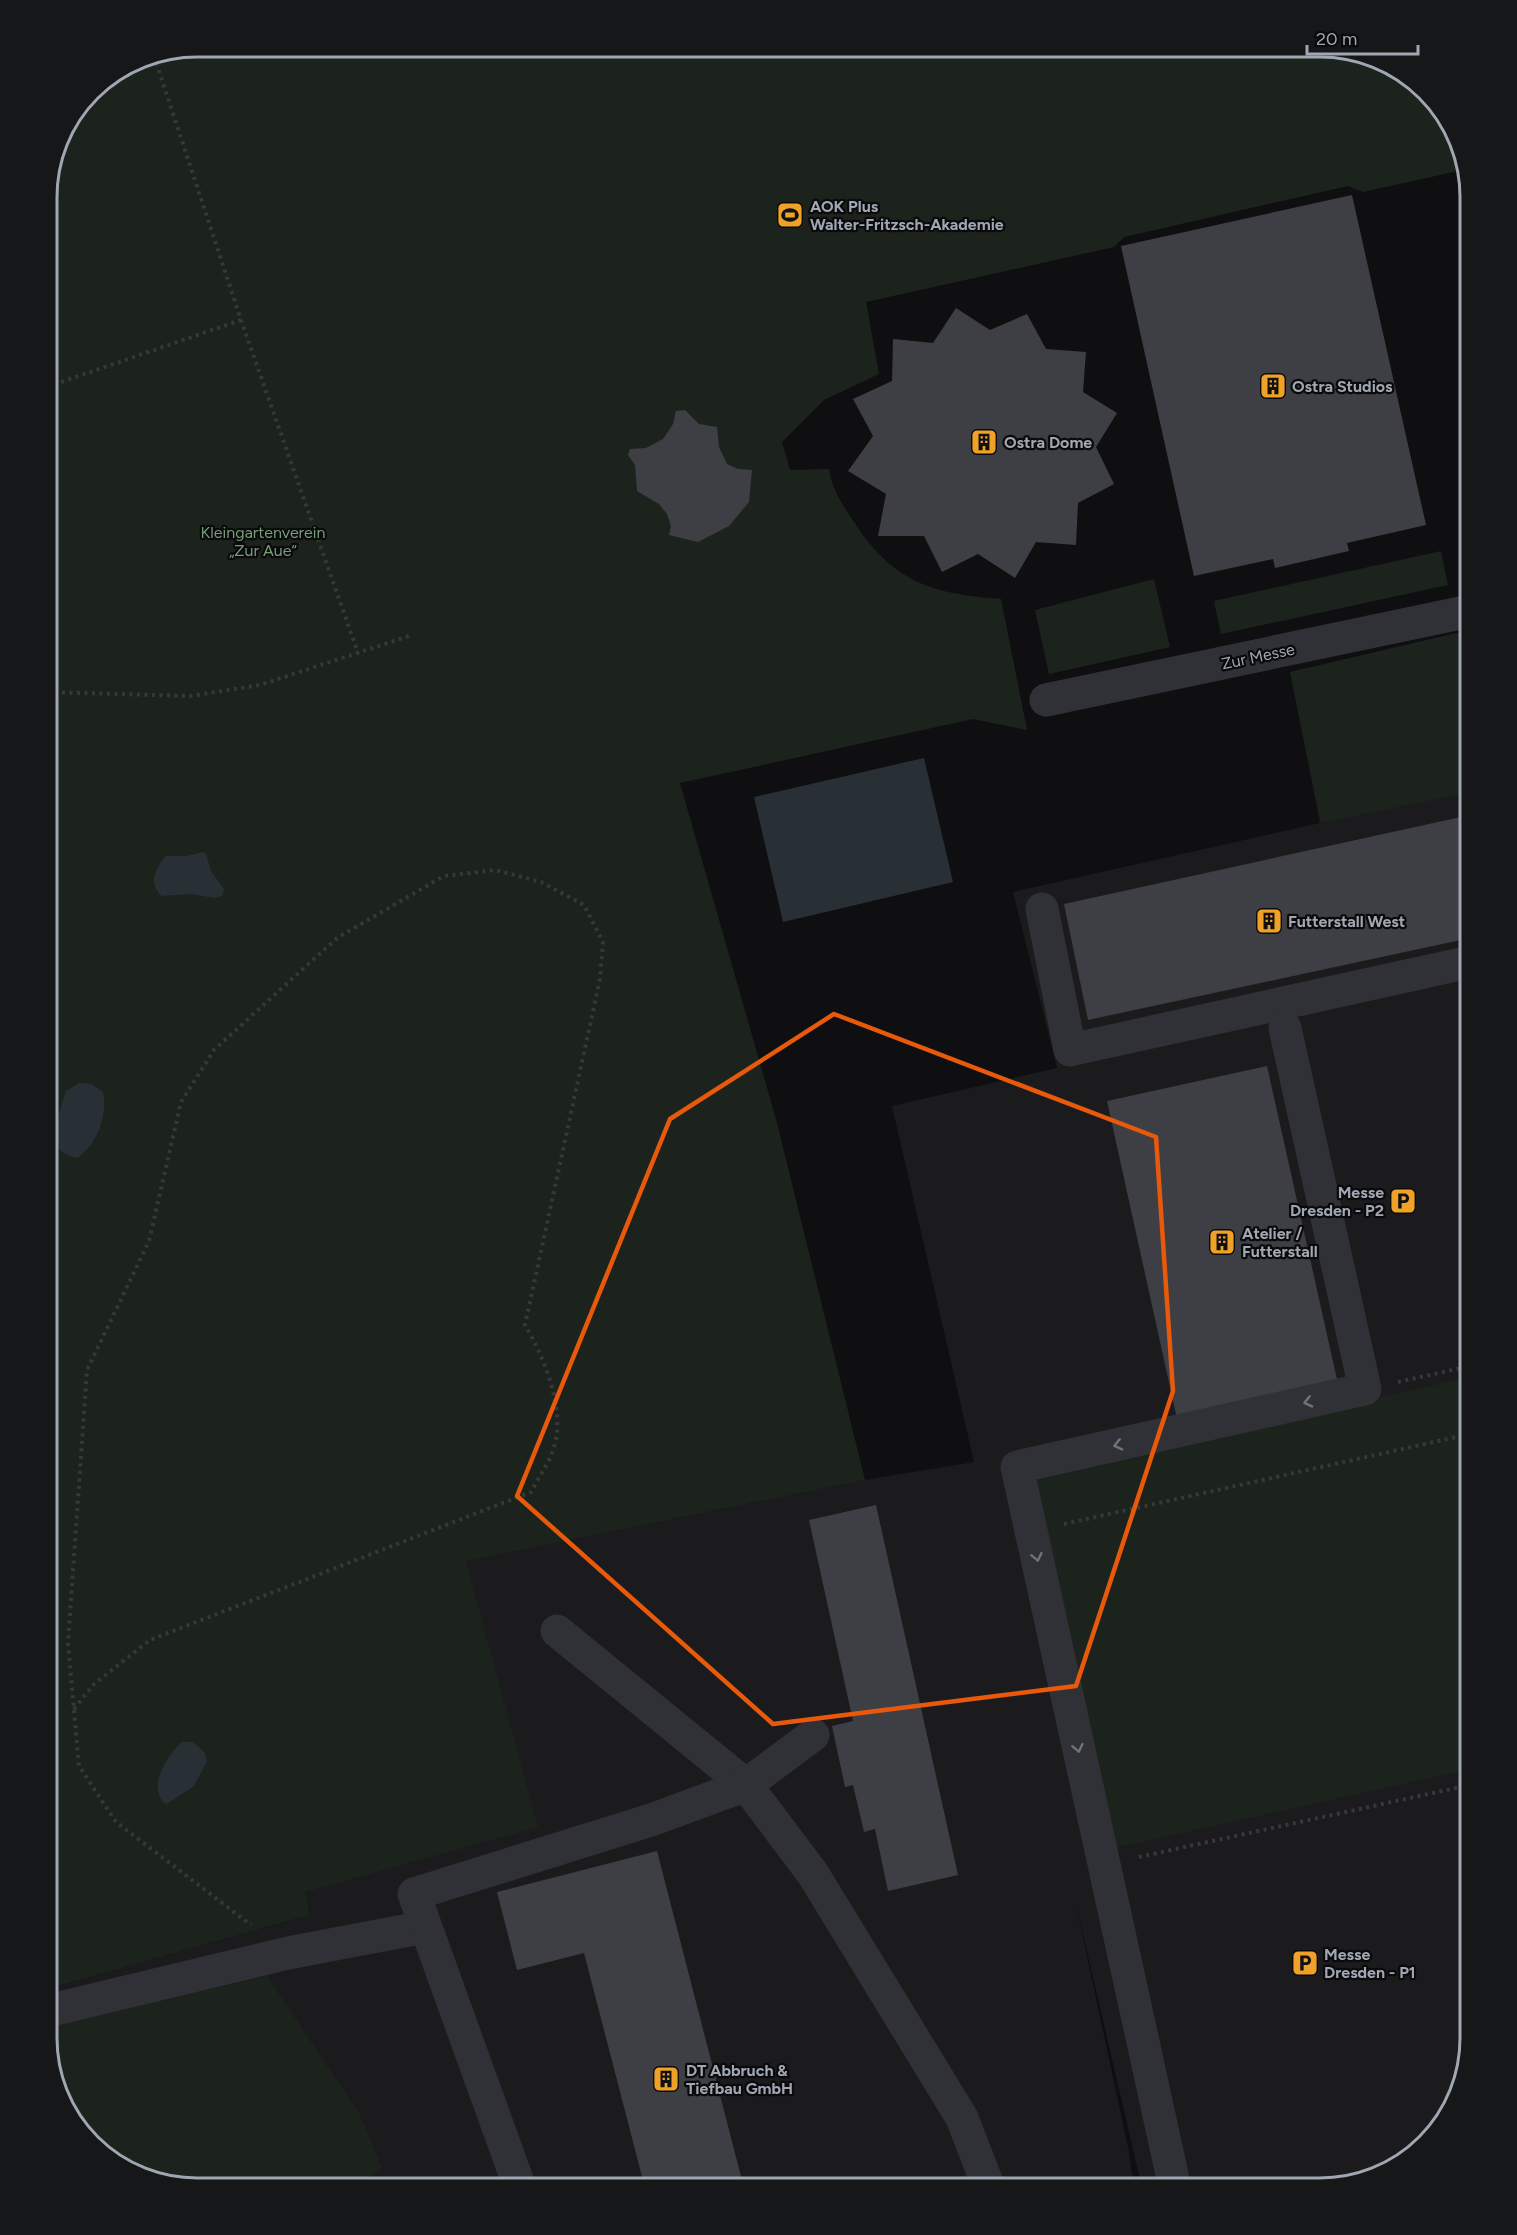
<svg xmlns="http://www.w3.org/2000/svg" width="1517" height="2235" viewBox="0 0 1517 2235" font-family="Figtree,sans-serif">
<rect width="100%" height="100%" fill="#0f0f11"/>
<polygon fill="#1b1b1e" points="1470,630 1470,2038 1450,2113 1395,2168 1320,2188 1142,2188 1075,1900 1129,2152 1134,2188 188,2188 122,2168 67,2113 47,2038 47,1989 310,1915 280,1784 404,1573 865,1480 974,1462 892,1106 1057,1068 1013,892 1320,823 1290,672"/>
<g fill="#1c231c">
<path d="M197,47H1329L1403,72L1450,122L1463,170L1363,192L1348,186L1124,237L1114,247L866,302L879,374L824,400L782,442L790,470L829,469C833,492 841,502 854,522C893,582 932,594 1001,599L1027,730L973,719L680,783L777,1123L865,1480L466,1561L538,1827L305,1892L310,1915L47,1989V188L58,139L91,90L140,58Z"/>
<polygon points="1441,551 1448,585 1221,634 1214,601"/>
<polygon points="1154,579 1170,647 1049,674 1035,610"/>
<polygon points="1470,630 1470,698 1463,699 1470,735 1470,792 1321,823 1290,672"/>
<polygon points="1470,1377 1470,1769 1114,1848 1034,1486 1041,1473"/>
<polygon points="267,1976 360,2115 382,2168 361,2183 362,2188 188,2188 122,2168 67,2113 47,2038 47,2026"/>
</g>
<g fill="#283036">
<polygon points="924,758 953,882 783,922 754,797"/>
<path d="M203,852L206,854L211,871L224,889L223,895L215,898L190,894L162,896C148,884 155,868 166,856H187Z"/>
<path d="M79,1083L91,1084L103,1092C108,1113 97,1146 77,1158C64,1155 57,1150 51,1138L66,1091Z"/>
<path d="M182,1742H193L205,1753L207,1762L193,1787L166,1804C146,1788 167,1755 182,1742Z"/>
</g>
<g fill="#3e3f44">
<polygon points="1352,195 1426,525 1347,543 1349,551 1275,568 1273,559 1194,576 1121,246"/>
<polygon points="956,308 990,330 1027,314 1046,349 1086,352 1083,392 1117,413 1096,447 1114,484 1078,503 1076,545 1036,542 1015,578 978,554 942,572 924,536 878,536 886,494 848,471 873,436 853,399 892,381 893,339 933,343"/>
<polygon points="685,410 699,424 717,427 719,447 727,464 738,469 752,470 749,502 729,526 698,542 669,535 671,526 667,514 659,504 637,491 635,465 628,455 630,449 646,448 663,439 673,424 676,411"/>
<polygon points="1470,815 1470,938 1088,1020 1064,904"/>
<polygon points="1267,1066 1338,1384 1177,1419 1107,1101"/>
<polygon points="876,1505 958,1875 888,1891 875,1829 864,1832 853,1785 845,1787 832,1726 853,1721 809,1520"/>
<polygon points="657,1851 744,2188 645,2188 584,1953 517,1970 497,1892"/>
</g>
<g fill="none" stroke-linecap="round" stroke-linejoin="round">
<g stroke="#36383d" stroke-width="4" stroke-dasharray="3 4.5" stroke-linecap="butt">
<polyline points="154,56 241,320 358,653"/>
<polyline points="129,65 161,54"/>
<polyline points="47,387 241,320"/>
<polyline points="47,692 190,696 260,685 412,635"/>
<polyline points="1398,1382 1470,1366"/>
<polyline points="1064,1524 1470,1434"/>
<path d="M74,1709L93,1685L150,1640L531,1492C538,1478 549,1464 553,1450C567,1412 544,1357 525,1325L600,979L603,942L584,905L541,882L495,870L444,876L337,938L214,1050L181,1102L149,1241L87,1370L68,1643L79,1766L116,1822L251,1925"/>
<polyline points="1139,1857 1470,1785"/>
</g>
<g stroke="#303136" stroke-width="33">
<polyline points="1046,700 1470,611"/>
<polyline points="1042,909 1070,1050 1470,962"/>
<polyline points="557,1631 746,1785 813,1874 962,2118 989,2188"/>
<polyline points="47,2011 288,1953 425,1927"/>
<polyline points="520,2188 414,1894 651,1820 746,1785 813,1735"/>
<polyline points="1175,2188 1017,1467 1365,1389 1285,1028"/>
</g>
</g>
<defs><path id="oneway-chevron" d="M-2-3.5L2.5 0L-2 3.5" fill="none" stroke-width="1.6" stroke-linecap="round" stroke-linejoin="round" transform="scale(1.5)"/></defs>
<g stroke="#6e727a">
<use href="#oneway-chevron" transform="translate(1308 1402) rotate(167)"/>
<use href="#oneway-chevron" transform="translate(1118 1445) rotate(167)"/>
<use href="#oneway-chevron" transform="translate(1037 1557) rotate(78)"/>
<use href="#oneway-chevron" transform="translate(1078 1748) rotate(78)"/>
</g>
<path fill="none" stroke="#e8590c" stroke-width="4.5" stroke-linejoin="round" d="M834,1014L1156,1137L1173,1391L1076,1686L773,1724L517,1496L670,1119Z"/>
<defs>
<symbol id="stadium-square" viewBox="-11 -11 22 22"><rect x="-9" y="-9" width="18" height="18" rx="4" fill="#f0a228" stroke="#0a0a0c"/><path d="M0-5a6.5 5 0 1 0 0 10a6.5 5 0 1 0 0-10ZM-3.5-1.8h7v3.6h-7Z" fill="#111"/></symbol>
<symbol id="building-square" viewBox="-11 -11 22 22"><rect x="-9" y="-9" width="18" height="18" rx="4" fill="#f0a228" stroke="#0a0a0c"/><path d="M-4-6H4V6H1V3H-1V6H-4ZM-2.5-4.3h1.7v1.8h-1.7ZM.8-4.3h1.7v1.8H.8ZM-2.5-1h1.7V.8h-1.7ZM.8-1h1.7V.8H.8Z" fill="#111"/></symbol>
<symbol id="parking-square" viewBox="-11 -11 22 22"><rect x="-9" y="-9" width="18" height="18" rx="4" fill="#f0a228" stroke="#0a0a0c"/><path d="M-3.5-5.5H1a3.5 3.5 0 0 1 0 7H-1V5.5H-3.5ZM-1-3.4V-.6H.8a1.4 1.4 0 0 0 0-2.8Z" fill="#111"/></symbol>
</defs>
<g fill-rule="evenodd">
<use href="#stadium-square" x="775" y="200" width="30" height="30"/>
<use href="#building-square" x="1258" y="371" width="30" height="30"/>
<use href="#building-square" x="969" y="427" width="30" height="30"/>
<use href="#building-square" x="1254" y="906" width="30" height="30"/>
<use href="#parking-square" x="1388" y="1186" width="30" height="30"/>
<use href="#building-square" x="1207" y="1227" width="30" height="30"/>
<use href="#parking-square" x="1290" y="1948" width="30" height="30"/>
<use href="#building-square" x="651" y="2064" width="30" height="30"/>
</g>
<g text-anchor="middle" stroke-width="4.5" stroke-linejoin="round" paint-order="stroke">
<g font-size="16" font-weight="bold" fill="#a0a7b2" stroke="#0a0a0c" text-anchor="start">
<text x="810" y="212">AOK Plus<tspan x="810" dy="18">Walter-Fritzsch-Akademie</tspan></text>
<text x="1292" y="392">Ostra Studios</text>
<text x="1004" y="448">Ostra Dome</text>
<text x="1288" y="927">Futterstall West</text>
<text x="1384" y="1198" text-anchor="end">Messe<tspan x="1384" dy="18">Dresden - P2</tspan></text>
<text x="1242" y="1239">Atelier /<tspan x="1242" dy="18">Futterstall</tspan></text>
<text x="1324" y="1960">Messe<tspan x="1324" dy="18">Dresden - P1</tspan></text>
<text x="686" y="2076">DT Abbruch &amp;<tspan x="686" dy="18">Tiefbau GmbH</tspan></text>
</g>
<g font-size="16" fill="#779d77" stroke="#0a0a0c">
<text x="263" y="538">Kleingartenverein<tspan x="263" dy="18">„Zur Aue“</tspan></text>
</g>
<g font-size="16" fill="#a0a7b2" stroke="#0a0a0c">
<text transform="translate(1258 656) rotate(-12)" y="6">Zur Messe</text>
</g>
</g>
<path d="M0 0H1517V2235H0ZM197 57H1320A140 140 0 0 1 1460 197V2038A140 140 0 0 1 1320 2178H197A140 140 0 0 1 57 2038V197A140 140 0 0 1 197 57Z" fill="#161719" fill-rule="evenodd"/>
<path fill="none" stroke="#a0a7b2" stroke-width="3" d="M197 57H1320A140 140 0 0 1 1460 197V2038A140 140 0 0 1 1320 2178H197A140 140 0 0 1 57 2038V197A140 140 0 0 1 197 57Z"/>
<path d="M1307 45v9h111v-9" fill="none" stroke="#a0a7b2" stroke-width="3"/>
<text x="1316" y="45" font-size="18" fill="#a0a7b2" stroke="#0a0a0c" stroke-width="4.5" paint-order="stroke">20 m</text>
</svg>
